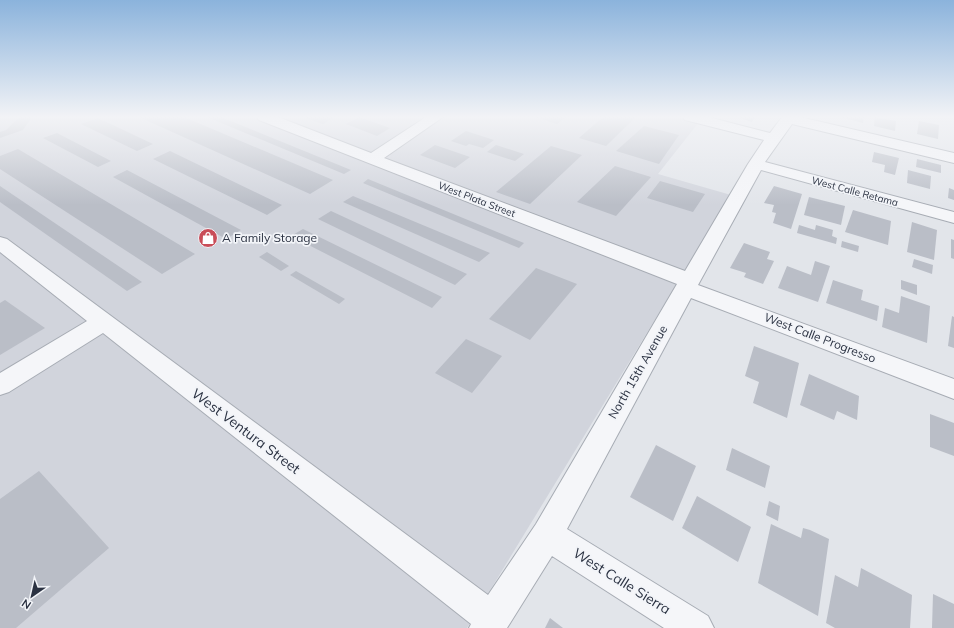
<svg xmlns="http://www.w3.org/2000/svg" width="954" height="628" viewBox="0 0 954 628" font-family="Mulish,sans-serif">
<rect width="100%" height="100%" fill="#e2e5ea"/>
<polygon fill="#d1d4dc" points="0,117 703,117 658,174 731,195 467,628 0,628"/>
<g fill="#babec7">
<polygon points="19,117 32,117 23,130 0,138 0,132 6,130"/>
<polygon points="139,117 184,117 333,180 310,194"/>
<polygon points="207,117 221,117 351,170 344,174"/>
<polygon points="307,117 335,117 323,124 305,118"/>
<polygon points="359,117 390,128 377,136 346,124"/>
<polygon points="535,117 566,117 557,124"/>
<polygon points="603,117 636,117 606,146 579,138"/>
<polygon points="736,117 755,117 752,122"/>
<polygon points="840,117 864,117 863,123"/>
<polygon points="875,117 896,121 895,131 874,126"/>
<polygon points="98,118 153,144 137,151 81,124"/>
<polygon points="919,121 939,125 938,139 917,134"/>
<polygon points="644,126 679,135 659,164 616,151"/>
<polygon points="466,131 494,140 483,148 469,144 466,146 451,141"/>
<polygon points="57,133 111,161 98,167 43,138"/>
<polygon points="435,145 470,157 455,168 420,155"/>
<polygon points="496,145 524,154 515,161 487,152"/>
<polygon points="551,146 582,155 530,204 496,192"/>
<polygon points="18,149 195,254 162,274 0,169 0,156"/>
<polygon points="170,151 282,205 267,215 153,159"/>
<polygon points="874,152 899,158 895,175 884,172 885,165 872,162"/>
<polygon points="917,159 941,165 941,173 916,167"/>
<polygon points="615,166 651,177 616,216 577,202"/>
<polygon points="127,170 241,230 226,239 113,177"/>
<polygon points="908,170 931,176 930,189 907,183"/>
<polygon points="368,179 524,243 519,248 363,183"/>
<polygon points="660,181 705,194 693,212 647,198"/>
<polygon points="0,186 142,282 127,291 0,202"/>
<polygon points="774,186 802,194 791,229 773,223 776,213 772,212 774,205 764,203"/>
<polygon points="949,188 954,190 954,200 948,198"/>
<polygon points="353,196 490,253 479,262 343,202"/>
<polygon points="809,197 845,206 841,225 804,215"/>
<polygon points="853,210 891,221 888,245 845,232"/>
<polygon points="331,211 467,274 455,285 318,219"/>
<polygon points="912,222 937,230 934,260 907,252"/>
<polygon points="799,225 815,230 816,225 833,230 832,236 837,238 836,244 797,233"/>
<polygon points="303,229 442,297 432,308 291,236"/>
<polygon points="951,239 954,240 954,259 951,258"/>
<polygon points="842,241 859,246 858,252 841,247"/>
<polygon points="744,243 770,252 767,259 774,261 763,284 744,277 746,273 730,268"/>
<polygon points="267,252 289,266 281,271 259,257"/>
<polygon points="914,259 933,265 932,274 912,267"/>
<polygon points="815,261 830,266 818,302 778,288 787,266 811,275"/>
<polygon points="536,268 577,284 530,340 489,319"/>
<polygon points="296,271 345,299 339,304 290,275"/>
<polygon points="833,280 863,290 861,300 879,306 877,321 826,303"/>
<polygon points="901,280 917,285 917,295 901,289"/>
<polygon points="901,296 930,306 927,343 882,327 885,308 899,313"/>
<polygon points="5,300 45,328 0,355 0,303"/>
<polygon points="952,316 954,317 954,348 948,346"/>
<polygon points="466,339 502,356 472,393 435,373"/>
<polygon points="754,346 799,363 787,418 753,403 759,382 745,376"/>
<polygon points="809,374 859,396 857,420 837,411 834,420 800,405"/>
<polygon points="930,414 954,423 954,456 930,447"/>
<polygon points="656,445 696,466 673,521 630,497"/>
<polygon points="732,448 770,466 765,488 726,470"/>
<polygon points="39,471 109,548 16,628 0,628 0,499"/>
<polygon points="697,496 751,527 738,562 682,528"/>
<polygon points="769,501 780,506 778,521 766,515"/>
<polygon points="771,524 801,538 803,528 810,530 829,539 818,616 758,583"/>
<polygon points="861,568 912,595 910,628 835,628 826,623 835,575 858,587"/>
<polygon points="933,594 954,604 954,628 932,628"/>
<polygon points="550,618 563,628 545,628"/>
</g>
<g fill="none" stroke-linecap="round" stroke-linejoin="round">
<defs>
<polygon id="minor" points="257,117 278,117 371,153 426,117 443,117 384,158 685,271 748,164 764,140 685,120 683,117 708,117 770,133 782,117 800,117 954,153 954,163 792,124 765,162 954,212 954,223 761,170 698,285 954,379 954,399 691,298 567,529 708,616 714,628 664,628 552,556 507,628 469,628 471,624 103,333 9,392 0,395 0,373 87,321 0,252 0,237 7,239 488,595 536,524 677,284 259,120"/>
</defs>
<use href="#minor" stroke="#a7acb4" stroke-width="2"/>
<use href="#minor" fill="#f5f6f9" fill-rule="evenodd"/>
</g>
<linearGradient id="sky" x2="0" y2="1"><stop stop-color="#8bb3dc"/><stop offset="0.57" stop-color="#f2f3f6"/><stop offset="1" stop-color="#f2f3f6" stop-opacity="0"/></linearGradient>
<rect width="954" height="205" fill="url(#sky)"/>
<defs>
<symbol id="shop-disc" viewBox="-11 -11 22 22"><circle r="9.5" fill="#c94d58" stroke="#f2f4f8"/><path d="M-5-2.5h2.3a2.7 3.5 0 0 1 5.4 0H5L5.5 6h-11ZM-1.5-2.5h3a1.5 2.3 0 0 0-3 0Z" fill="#fff"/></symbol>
</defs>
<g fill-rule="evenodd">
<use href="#shop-disc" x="197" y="227" width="22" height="22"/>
</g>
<g text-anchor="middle" stroke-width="3.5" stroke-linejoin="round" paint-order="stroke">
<g font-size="10" fill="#2b3242" stroke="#f2f4f8">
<text transform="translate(855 191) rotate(15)" y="4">West Calle Retama</text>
<text transform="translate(477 199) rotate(21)" y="4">West Plata Street</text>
</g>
<g font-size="12" fill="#2b3242" stroke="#f2f4f8" text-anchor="start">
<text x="222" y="242">A Family Storage</text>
</g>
<g font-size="12" fill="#2b3242" stroke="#f2f4f8">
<text transform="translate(820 338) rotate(21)" y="4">West Calle Progresso</text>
<text transform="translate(638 372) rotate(-60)" y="4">North 15th Avenue</text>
</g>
<g font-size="14" fill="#2b3242" stroke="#f2f4f8">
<text transform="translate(246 431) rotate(37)" y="5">West Ventura Street</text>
<text transform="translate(622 581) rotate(32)" y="5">West Calle Sierra</text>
</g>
</g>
<g transform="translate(32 596) rotate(214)" stroke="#f2f4f8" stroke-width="3" paint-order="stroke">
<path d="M0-3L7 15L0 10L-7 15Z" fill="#2b3242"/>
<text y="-6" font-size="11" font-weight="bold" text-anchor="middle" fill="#2b3242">N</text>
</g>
</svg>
